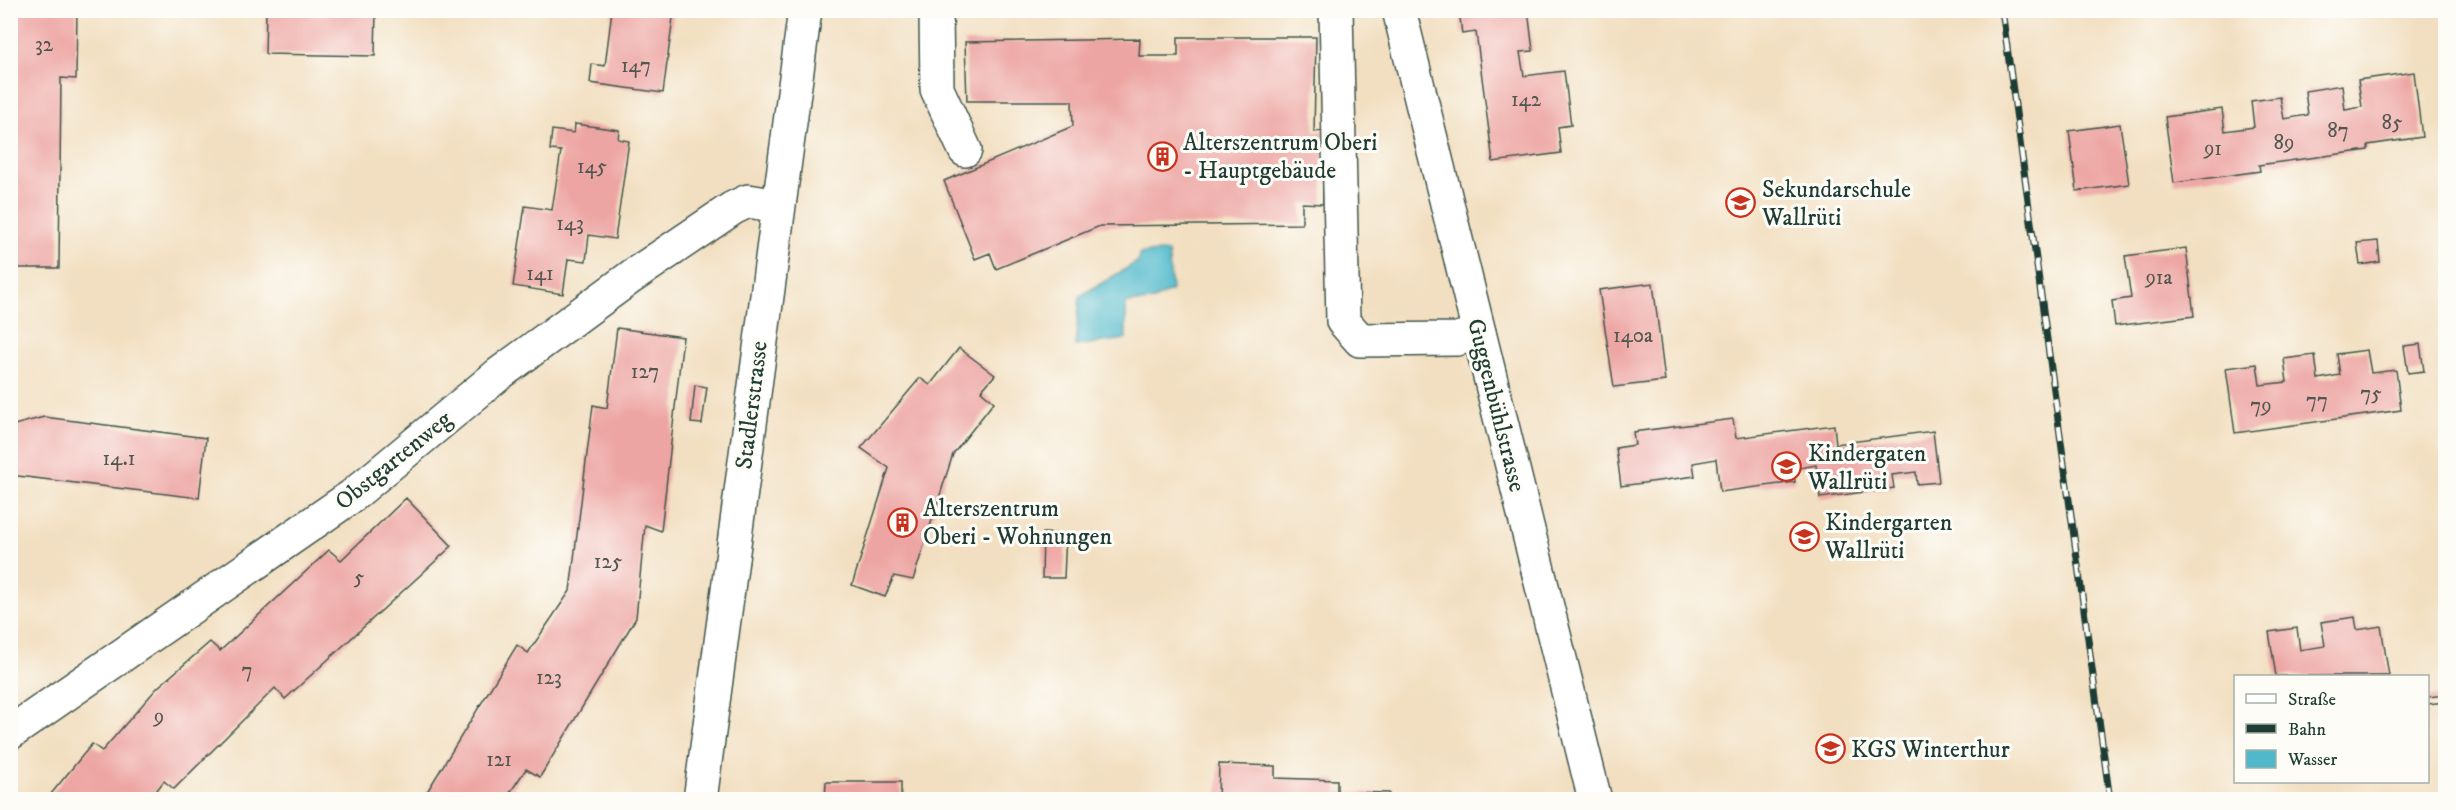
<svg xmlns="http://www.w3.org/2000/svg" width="2456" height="810" viewBox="0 0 2456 810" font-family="'IM FELL DW Pica',serif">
<rect width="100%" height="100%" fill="#fdfcf7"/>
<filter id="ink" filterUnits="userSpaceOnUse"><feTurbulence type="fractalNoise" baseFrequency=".0167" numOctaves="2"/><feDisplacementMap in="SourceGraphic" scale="12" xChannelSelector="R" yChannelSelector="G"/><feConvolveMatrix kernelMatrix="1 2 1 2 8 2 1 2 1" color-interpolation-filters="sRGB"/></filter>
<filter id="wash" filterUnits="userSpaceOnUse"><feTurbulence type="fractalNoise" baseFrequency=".008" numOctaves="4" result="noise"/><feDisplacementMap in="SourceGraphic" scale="24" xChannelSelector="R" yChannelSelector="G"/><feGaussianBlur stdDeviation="1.35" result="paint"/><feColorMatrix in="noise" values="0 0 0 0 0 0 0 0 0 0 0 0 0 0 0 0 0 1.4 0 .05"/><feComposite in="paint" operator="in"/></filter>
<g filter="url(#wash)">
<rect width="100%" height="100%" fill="#f2dfc1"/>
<polygon fill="#4fb9cb" stroke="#377b80" stroke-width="1.5" points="1168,252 1172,290 1152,301 1126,303 1126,339 1075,346 1080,296 1139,261 1140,253"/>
<g id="blocks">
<g fill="#eda5a3">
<polygon points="10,10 77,10 76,79 61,78 59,268 10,268"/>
<polygon points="266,10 376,10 375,56 265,54"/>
<polygon points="612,10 674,10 663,93 590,83 592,64 605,66"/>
<polygon points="1459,10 1528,10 1533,51 1520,52 1524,76 1564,71 1571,125 1558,127 1561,153 1493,162 1476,32 1462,34"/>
<polygon points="1178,37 1316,37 1314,132 1323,131 1323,204 1302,203 1302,224 1100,226 996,269 990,253 975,259 944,181 1073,126 1072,101 967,101 965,42 1140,39 1139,56 1178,56"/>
<polygon points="2414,72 2422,137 2368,145 2368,150 2259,165 2260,171 2174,183 2165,117 2222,109 2225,131 2254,127 2251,101 2280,97 2284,119 2308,115 2305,91 2342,85 2345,110 2362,107 2358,80"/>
<polygon points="575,124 619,130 618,139 629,141 615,239 589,235 586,261 568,259 563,294 513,286 525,206 552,210 561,151 550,150 552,130 574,133"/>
<polygon points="2120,124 2129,184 2077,191 2069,131"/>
<polygon points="2378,241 2380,262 2360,265 2357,243"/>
<polygon points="2186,248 2194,316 2115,326 2112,301 2131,298 2125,256"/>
<polygon points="1653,283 1665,381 1614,387 1599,290"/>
<polygon points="617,328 683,337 661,531 645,525 636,618 540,777 526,769 505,800 422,800 517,645 528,653 570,591 593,405 607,408"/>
<polygon points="2420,344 2424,371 2408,373 2404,346"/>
<polygon points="959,348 995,375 981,391 994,402 953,454 913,580 894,576 885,597 852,585 889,468 861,448 920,378 930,385"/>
<polygon points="2367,350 2371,373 2396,370 2401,410 2235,433 2226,368 2257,364 2260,385 2287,382 2284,359 2315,355 2318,379 2340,375 2337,354"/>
<polygon points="695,385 707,387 702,424 691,423"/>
<polygon points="44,417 206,438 199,498 10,475 10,426"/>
<polygon points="1733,419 1736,438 1834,425 1836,444 1933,431 1939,482 1917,484 1916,472 1892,475 1894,488 1820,498 1816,465 1793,469 1795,482 1720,492 1716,459 1693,463 1695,476 1621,486 1616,448 1635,445 1633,432"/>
<polygon points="406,498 452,546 285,699 275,688 174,789 164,781 149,800 46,800 92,744 102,751 157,688 210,642 220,651 329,550 341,560"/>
<polygon points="1043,533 1066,534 1064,578 1042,578"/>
<polygon points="2355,617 2357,630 2381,626 2389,676 2276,676 2269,632 2297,628 2300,650 2325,646 2321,622"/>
<polygon points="2445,695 2445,702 2428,704 2428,697"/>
<polygon points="1219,764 1275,766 1275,778 1337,780 1337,792 1389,793 1388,800 1218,800"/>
<polygon points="826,782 901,782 901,800 825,800"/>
</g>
</g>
</g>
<g filter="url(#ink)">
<use href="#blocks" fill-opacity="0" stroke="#3f5549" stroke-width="1.5"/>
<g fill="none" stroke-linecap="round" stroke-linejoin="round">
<defs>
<g id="minor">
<polyline points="936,10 937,89 965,150"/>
<polyline points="1336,10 1343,321 1360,340 1457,339 1479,333"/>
<polyline points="1399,10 1595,800"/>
<polyline points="10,733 352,496 499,374 631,277 733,208 748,201 778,206"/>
</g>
<polyline id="major" points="700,800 805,10"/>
</defs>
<use href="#minor" stroke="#3f5549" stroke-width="36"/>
<use href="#major" stroke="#3f5549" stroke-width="36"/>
<use href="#minor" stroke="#fff" stroke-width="33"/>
<use href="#major" stroke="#fff" stroke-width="33"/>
<defs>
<polyline id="rail" points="2002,10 2110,800"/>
</defs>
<use href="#rail" stroke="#1f3d34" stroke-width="7"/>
<use href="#rail" stroke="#fdfcf7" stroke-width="4.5" stroke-dasharray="14" stroke-linecap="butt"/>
</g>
</g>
<defs>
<symbol id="building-ring" viewBox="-11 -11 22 22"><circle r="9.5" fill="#fdfcf7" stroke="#c8321e" stroke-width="1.5"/><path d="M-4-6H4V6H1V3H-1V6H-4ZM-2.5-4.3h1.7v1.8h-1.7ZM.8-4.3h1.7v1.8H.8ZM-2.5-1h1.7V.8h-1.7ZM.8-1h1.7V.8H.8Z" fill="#c8321e"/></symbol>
<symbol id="school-ring" viewBox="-11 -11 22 22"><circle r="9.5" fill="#fdfcf7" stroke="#c8321e" stroke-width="1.5"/><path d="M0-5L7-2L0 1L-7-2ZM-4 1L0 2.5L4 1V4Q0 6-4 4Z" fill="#c8321e"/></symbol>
</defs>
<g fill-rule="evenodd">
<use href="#building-ring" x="1146" y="140" width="33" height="33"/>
<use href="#school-ring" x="1724" y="186" width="33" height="33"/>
<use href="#school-ring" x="1770" y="450" width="33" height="33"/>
<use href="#building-ring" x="886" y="506" width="33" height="33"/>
<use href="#school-ring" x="1788" y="520" width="33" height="33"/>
<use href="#school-ring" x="1814" y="732" width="33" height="33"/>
</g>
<g text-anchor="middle" stroke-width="6" stroke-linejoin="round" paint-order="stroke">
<g font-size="21" fill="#525750">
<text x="44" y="51">32</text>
<text x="636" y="72">147</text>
<text x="1526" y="106">142</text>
<text x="2392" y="129">85</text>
<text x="2338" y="137">87</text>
<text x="2284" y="149">89</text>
<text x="2213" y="155">91</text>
<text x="592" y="173">145</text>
<text x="570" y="230">143</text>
<text x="540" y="280">141</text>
<text x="2159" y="284">91a</text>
<text x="1633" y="342">140a</text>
<text x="645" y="378">127</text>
<text x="2371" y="400">75</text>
<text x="2317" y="407">77</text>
<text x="2261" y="412">79</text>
<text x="119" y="465">14.1</text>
<text x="608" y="568">125</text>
<text x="359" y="584">5</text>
<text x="247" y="677">7</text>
<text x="549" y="684">123</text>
<text x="159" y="723">9</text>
<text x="499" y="766">121</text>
</g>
<g font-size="24" fill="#1f3d34" stroke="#fdfcf7" text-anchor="start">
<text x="1183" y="150">Alterszentrum Oberi<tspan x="1183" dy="28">- Hauptgebäude</tspan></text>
<text x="1762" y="197">Sekundarschule<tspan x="1762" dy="28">Wallrüti</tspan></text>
<text x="1808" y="461">Kindergaten<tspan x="1808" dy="28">Wallrüti</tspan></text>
<text x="923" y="516">Alterszentrum<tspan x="923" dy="28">Oberi - Wohnungen</tspan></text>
<text x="1825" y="530">Kindergarten<tspan x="1825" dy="28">Wallrüti</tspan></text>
<text x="1851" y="757">KGS Winterthur</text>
</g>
<g font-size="24" fill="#1f3d34" stroke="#fdfcf7">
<text transform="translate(751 405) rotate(-83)" y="8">Stadlerstrasse</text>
<text transform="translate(1497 405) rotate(76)" y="8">Guggenbühlstrasse</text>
<text transform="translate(393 460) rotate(-39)" y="8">Obstgartenweg</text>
</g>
</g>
<rect width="2456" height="810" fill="none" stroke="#fdfcf7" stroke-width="36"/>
<rect x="2234" y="675" width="195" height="108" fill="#fdfcf7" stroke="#a4b0a9" stroke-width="1.5"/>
<rect x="2246" y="694" width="30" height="9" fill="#ffffff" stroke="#a4b0a9" stroke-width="1.5"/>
<text x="2288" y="705" font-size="18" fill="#1f3d34">Straße</text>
<rect x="2246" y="724" width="30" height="9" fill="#1f3d34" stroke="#a4b0a9" stroke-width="1.5"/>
<text x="2288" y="735" font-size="18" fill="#1f3d34">Bahn</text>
<rect x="2246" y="750" width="30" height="18" fill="#4fb9cb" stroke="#a4b0a9" stroke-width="1.5"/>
<text x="2288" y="765" font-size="18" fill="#1f3d34">Wasser</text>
</svg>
